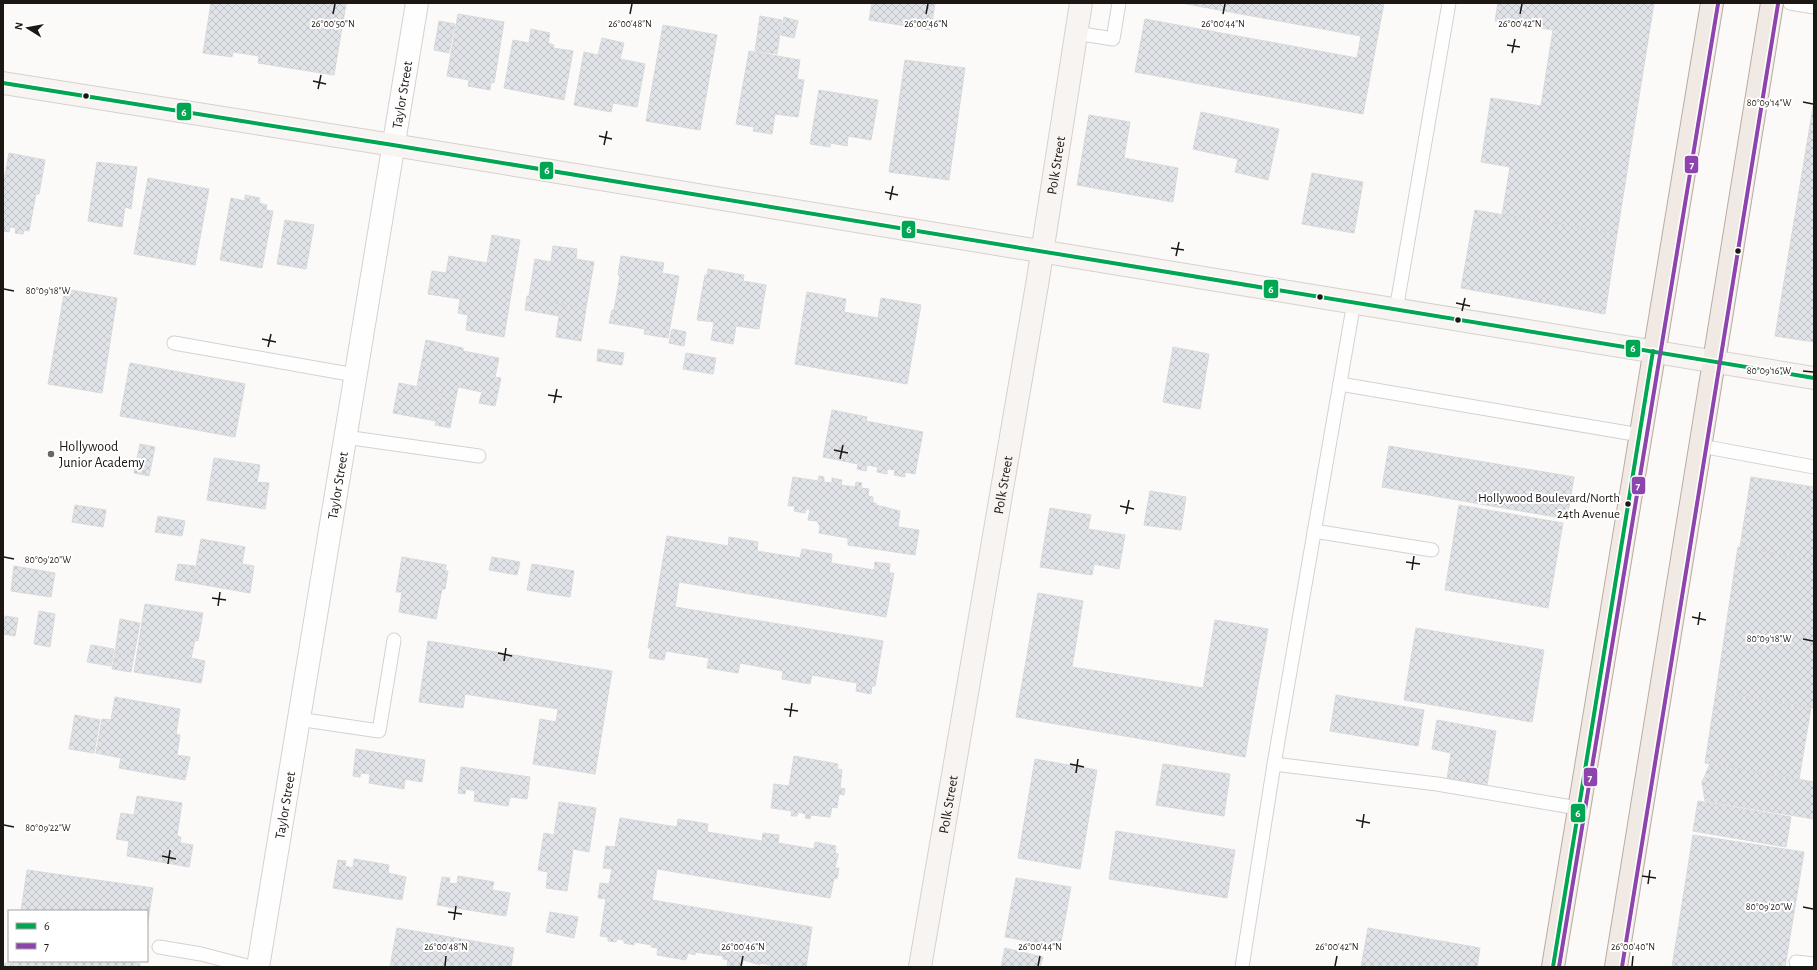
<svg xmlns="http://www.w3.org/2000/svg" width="1817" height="970" viewBox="0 0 1817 970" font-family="'Alegreya Sans',sans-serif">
<defs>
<pattern id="building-cross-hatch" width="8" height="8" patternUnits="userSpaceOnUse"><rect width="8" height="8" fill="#e0e3e7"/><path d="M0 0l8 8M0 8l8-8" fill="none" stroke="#c0c2c5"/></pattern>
</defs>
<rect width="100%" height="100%" fill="#fcfaf8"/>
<g fill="url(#building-cross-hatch)" stroke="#d8dadb">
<polygon points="211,3 344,3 346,4 334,75 258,63 259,56 233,52 232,57 203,53"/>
<polygon points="872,3 935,3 931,30 869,20"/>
<polygon points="1181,3 1384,3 1363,114 1135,72 1145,19 1357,58 1361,36"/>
<polygon points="1498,3 1654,3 1617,234 1502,215 1510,167 1481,162 1491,98 1541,106 1553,30 1495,21"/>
<polygon points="458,14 504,22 494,83 491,82 490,90 468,86 469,80 447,76"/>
<polygon points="760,16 782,20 777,54 755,51"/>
<polygon points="784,17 798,21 794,38 781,35"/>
<polygon points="439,21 455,24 449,53 434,50"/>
<polygon points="663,25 717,35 700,130 646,121"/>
<polygon points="531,29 550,33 548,43 554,45 553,48 573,51 564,100 504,88 513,40 529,43"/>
<polygon points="602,38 624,43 620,59 645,64 637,107 613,103 611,112 574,105 584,52 598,55"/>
<polygon points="749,51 800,60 797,79 804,80 798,117 775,114 772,134 753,131 754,127 736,124"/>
<polygon points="905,60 965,68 949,180 889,172"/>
<polygon points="819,90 878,100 871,140 848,136 847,146 831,143 830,147 810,144"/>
<polygon points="1814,101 1814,342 1775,336"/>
<polygon points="1201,112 1279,129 1268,180 1235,172 1238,159 1193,149"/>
<polygon points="1089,115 1130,122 1124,158 1178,168 1173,202 1077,185"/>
<polygon points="9,153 45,160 39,194 36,194 29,231 24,230 23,234 15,233 16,228 10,227 9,232 3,231 3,175 5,176"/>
<polygon points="97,162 137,167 131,209 125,207 122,227 88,221"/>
<polygon points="1312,173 1363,182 1354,233 1302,224"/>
<polygon points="148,178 209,189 195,265 134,254"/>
<polygon points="245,195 260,198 259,203 267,205 266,210 273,211 262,268 220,260 231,198 245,201"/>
<polygon points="1475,210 1617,234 1605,314 1461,288"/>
<polygon points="285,220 314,225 306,269 277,264"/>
<polygon points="492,235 520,240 504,337 466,330 468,315 458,313 460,299 428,294 432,271 446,273 449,256 487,263"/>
<polygon points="553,246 577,249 576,259 594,262 586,308 550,302 548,314 525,310 527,296 529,296 535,259 551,262"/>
<polygon points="621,256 664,263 662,273 679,276 668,338 644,334 645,329 609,323 612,310 614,310 620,275 618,275"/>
<polygon points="708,269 744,275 743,281 766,285 759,329 736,326 733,344 711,340 714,322 697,320 705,275 707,275"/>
<polygon points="65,289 117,298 102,393 48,384"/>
<polygon points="807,292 846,299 844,312 878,318 881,298 921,305 907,384 795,364"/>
<polygon points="550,302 586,308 581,341 556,337 559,316 548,314"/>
<polygon points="672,329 686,332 684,346 669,343"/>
<polygon points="426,340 463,348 463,351 499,358 495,377 501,378 495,406 479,403 482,392 458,387 450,428 435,425 443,392 417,386"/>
<polygon points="1173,347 1209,354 1200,409 1163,402"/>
<polygon points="598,349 624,353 622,365 597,361"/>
<polygon points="686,353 716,358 713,374 683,369"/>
<polygon points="130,363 245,384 235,437 120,416"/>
<polygon points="399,383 443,392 436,421 393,413"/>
<polygon points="832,410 867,417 866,421 923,432 915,474 905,472 905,477 894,475 895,470 887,469 887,474 877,472 878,467 867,465 866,471 857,469 858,464 823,457"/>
<polygon points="140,444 155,447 149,476 134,473"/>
<polygon points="1389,446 1574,477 1567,519 1382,487"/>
<polygon points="214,458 260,465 257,482 269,483 265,509 207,500"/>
<polygon points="819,476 824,477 824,482 832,483 832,478 842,480 841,485 855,487 856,482 862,483 861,488 869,489 868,496 873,497 873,503 876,503 876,505 900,511 898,527 919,530 915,555 848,545 848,538 819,533 820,526 817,521 808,520 810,509 806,509 805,513 794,511 795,506 788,506 793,477 818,481"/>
<polygon points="1751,477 1814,487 1814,560 1740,547"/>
<polygon points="1150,491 1186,497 1181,530 1144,525"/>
<polygon points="75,505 106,510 103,527 72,522"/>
<polygon points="1459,505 1563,523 1548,608 1445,590"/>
<polygon points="1050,508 1091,515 1088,529 1125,535 1119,569 1094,564 1092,575 1040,567"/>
<polygon points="158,516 185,521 182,536 155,532"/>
<polygon points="667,536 728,546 729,537 758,542 757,551 800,558 802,549 832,554 831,563 874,570 875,562 890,564 889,573 894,573 886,617 679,582 675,607 883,641 875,686 872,686 871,694 856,691 857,683 812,675 810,684 782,679 783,671 740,663 738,673 707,668 709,658 666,651 664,660 649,658 651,648 648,648"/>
<polygon points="201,539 245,547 242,564 254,566 250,593 193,583"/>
<polygon points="1738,547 1814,560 1814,708 1716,692"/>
<polygon points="402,557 446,565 445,571 448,571 445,589 442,589 436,619 399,612 402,592 396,592"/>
<polygon points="492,557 520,562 517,575 489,570"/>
<polygon points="178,564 195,566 192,583 175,580"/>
<polygon points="532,564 574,571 570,597 527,590"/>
<polygon points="14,566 55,573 51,597 11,591"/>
<polygon points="1038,593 1083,601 1072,667 1203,688 1215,620 1268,629 1245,757 1016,717"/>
<polygon points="145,604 203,613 198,641 195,640 191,658 205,661 201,683 134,672"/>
<polygon points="39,611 55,614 50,647 34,644"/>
<polygon points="5,616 18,618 15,636 3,634"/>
<polygon points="120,619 140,623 134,655 115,652"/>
<polygon points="1416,628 1544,650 1532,722 1404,700"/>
<polygon points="428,641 612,671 595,774 533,764 540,719 556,722 558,709 465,694 463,708 419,702"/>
<polygon points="91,645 114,649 111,666 87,662"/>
<polygon points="115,652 134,655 131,672 112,669"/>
<polygon points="1716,692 1811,708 1799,779 1705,763"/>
<polygon points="1336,695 1424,710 1418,746 1330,731"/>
<polygon points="115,697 180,709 176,734 180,735 177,755 190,757 185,780 119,768 121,758 96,753 102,719 111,720"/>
<polygon points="75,715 100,720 94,753 69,749"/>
<polygon points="1437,720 1496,731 1487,785 1447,779 1451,753 1432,749"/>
<polygon points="356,749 425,760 422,782 405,779 404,789 369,783 370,774 361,773 360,777 353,776"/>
<polygon points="794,756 838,764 837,769 842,770 840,788 845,789 844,795 839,794 837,808 832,807 830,817 811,815 810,819 805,818 806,814 798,812 797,816 791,816 792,811 771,808 774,784 789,786"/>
<polygon points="1035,759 1097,770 1080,869 1018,858"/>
<polygon points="1163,764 1230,774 1224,816 1156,805"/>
<polygon points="1710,764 1814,782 1814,819 1705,801 1702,782"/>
<polygon points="461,767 530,777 527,799 510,797 508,806 474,801 475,791 466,789 465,794 458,793"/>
<polygon points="137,796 182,803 177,836 181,837 180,843 193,845 189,867 127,856 129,841 116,839 121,813 134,815"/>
<polygon points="1698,801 1791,817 1786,847 1693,831"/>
<polygon points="559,802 596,808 589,852 573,849 567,891 546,888 548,872 538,870 544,833 554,835"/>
<polygon points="620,818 677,827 678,819 708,824 707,832 762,841 763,833 779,835 778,843 814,849 815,842 836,846 835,853 838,854 835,868 839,868 837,879 834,878 830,898 657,869 652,900 812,927 806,967 780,967 760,963 760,965 743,960 742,967 727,967 728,960 723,959 723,956 695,952 695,955 688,953 686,960 657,955 658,948 651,947 652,945 634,942 634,945 624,943 624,940 617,939 616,942 608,941 608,937 600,936 606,899 598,898 600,883 609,884 612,869 603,868 606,846 615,847"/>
<polygon points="1116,831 1235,850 1227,898 1109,879"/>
<polygon points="1693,835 1804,852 1785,967 1672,967"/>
<polygon points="354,859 389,865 388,873 406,877 402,900 333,888 338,860 346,861 345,866 353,868"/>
<polygon points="27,870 153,888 147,927 147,911 21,911"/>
<polygon points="458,876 494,882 492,890 510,893 506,916 437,905 442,877 450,878 449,883 457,884"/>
<polygon points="1016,878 1071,887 1060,947 1005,937"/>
<polygon points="550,912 578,917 574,938 546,932"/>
<polygon points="397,928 514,948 511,967 390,967"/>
<polygon points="1368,928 1480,948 1477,967 1361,967"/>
<polygon points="1005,948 1043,957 1040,967 1001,967"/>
<polygon points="13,961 121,961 140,964 140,967 4,967 5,963 13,964"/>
</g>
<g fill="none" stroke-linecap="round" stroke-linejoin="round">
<defs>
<g id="lane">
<polyline points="1790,3 1814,7"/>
<polyline points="1076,33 1113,39 1119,3"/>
<polyline points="1396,310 1449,3"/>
<polyline points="174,343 355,375"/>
<polyline points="1340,384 1640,435"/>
<polyline points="345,437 479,456"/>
<polyline points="1701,446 1814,467"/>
<polyline points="1314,531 1432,550"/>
<polyline points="298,719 379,731 394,640"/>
<polyline points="1274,764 1437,784 1578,808"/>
<polyline points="159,947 201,954 251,967"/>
<polyline points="1796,962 1814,964"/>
<polyline points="1242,967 1274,764 1354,302"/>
</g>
<g id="street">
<path id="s1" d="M258,967L417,3"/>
</g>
<g id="secondary">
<polyline points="3,83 393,145 1814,378"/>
<path id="s2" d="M920,967L1037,285L1081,3"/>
</g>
<g id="primary">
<polyline points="1553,967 1712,3"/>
<polyline points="1616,967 1772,3"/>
</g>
</defs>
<use href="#lane" stroke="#d5d1ce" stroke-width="15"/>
<use href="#street" stroke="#d5d1ce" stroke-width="24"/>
<use href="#secondary" stroke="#d5d1ce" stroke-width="24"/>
<use href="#primary" stroke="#baaca2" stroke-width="24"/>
<use href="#lane" stroke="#fffefe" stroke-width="13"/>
<use href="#street" stroke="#fffefe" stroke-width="22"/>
<use href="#secondary" stroke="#f8f4f1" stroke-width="22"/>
<use href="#primary" stroke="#f1eae4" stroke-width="22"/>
<defs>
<g id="bus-1">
<polyline points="3,83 393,145 1814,378"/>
<polyline points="1553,967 1653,351"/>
</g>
<g id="bus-2">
<polyline points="1559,967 1718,4"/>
<polyline points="1622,967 1778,4"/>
</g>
</defs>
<use href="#bus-1" stroke="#fff" stroke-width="7"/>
<use href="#bus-2" stroke="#fff" stroke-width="7"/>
<use href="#bus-1" stroke="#00a651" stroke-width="4"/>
<use href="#bus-2" stroke="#8e44ad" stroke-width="4"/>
</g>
<path fill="none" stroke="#1d1713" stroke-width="1.5" d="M333,14L335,4M630,14L632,4M926,14L928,4M1223,14L1225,4M1520,14L1522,4M1507,45L1520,47M1512,53L1515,39M313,81L326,84M318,89L321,75M1803,102L1813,104M599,136L612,139M604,145L607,131M885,192L898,195M890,200L893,186M1171,248L1184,250M1176,256L1179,242M4,289L14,291M1456,303L1470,306M1462,311L1465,298M262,339L276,342M268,347L271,334M1803,371L1813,372M548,395L562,397M554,403L557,389M834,450L848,453M840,459L843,445M1120,506L1134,509M1126,514L1129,500M4,557L14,559M1406,562L1420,564M1412,570L1414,556M212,598L226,600M218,606L220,592M1692,617L1706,620M1698,625L1700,612M1803,639L1813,641M498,653L512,656M504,661L506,648M784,709L798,711M790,717L792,703M1070,764L1084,767M1076,773L1078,759M1356,820L1370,823M4,825L14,827M1362,828L1364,814M162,856L176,859M168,864L170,850M1642,876L1656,878M1648,884L1650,870M1803,907L1813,909M448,912L462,914M454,920L456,906M445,966L446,956M741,966L743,956M1038,966L1040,956M1335,966L1337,956M1632,966L1633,956"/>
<g fill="#1d1713" stroke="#fff" stroke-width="1.5">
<circle cx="86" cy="96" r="3.5"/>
<circle cx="1738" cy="251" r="3.5"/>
<circle cx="1320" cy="297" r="3.5"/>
<circle cx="1458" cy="320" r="3.5"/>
<circle cx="1628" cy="504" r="3.5"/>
</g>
<circle fill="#6b6663" stroke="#fff" stroke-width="1.5" cx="51" cy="454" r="4"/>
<g text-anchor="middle" stroke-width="4" stroke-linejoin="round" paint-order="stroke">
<g font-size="13" fill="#1d1713" stroke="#fff" text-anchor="end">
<text x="1620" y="502">Hollywood Boulevard/North<tspan x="1620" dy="16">24th Avenue</tspan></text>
</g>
<g font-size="14" fill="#1d1713" stroke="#fff">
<text dy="5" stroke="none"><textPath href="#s1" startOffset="884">Taylor Street</textPath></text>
<text dy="5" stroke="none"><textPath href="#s2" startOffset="813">Polk Street</textPath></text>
<text dy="5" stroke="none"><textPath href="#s1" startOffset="488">Taylor Street</textPath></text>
<text dy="5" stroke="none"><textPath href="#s2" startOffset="489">Polk Street</textPath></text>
<text dy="5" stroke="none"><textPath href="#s1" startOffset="164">Taylor Street</textPath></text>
<text dy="5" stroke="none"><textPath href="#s2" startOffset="165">Polk Street</textPath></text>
</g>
<g font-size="14" fill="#1d1713" stroke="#fff" text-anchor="start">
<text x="59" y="451">Hollywood<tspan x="59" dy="16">Junior Academy</tspan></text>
</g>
</g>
<g font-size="10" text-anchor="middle" fill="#1d1713" stroke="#fff" stroke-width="4" stroke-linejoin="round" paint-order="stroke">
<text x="333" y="27">26°00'50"N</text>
<text x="630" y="27">26°00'48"N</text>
<text x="926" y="27">26°00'46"N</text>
<text x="1223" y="27">26°00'44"N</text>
<text x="1520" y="27">26°00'42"N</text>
<text x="1769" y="106">80°09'14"W</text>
<text x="48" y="294">80°09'18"W</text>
<text x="1769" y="374">80°09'16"W</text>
<text x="48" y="563">80°09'20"W</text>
<text x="1769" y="642">80°09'18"W</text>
<text x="48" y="831">80°09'22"W</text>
<text x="1769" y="910">80°09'20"W</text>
<text x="446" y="950">26°00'48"N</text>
<text x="743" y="950">26°00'46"N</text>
<text x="1040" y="950">26°00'44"N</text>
<text x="1337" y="950">26°00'42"N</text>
<text x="1633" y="950">26°00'40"N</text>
</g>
<g stroke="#fff" stroke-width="1.5">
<rect x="176" y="102" width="16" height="19" rx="4" fill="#00a651"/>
<rect x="1684" y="155" width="15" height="19" rx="4" fill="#8e44ad"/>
<rect x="539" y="161" width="15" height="19" rx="4" fill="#00a651"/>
<rect x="901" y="220" width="15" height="19" rx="4" fill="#00a651"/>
<rect x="1263" y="279" width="16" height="20" rx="4" fill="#00a651"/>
<rect x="1625" y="339" width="16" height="19" rx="4" fill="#00a651"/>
<rect x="1631" y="476" width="15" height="19" rx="4" fill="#8e44ad"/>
<rect x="1583" y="767" width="15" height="20" rx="4" fill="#8e44ad"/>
<rect x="1570" y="803" width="16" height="20" rx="4" fill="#00a651"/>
</g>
<g font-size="11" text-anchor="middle" font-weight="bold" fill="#fff">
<text x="184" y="116">6</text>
<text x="1692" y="168">7</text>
<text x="547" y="174">6</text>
<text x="909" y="233">6</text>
<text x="1271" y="293">6</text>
<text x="1633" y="352">6</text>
<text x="1638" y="489">7</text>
<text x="1590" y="781">7</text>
<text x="1578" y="817">6</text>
</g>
<rect width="1817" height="970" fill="none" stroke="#1d1713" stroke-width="8"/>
<rect x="8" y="910" width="140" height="52" fill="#ffffff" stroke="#a5a2a1"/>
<rect x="16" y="923" width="20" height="6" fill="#00a651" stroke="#a5a2a1"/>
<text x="44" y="930" font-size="12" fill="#1d1713">6</text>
<rect x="16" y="943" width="20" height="6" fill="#8e44ad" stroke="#a5a2a1"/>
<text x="44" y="950" font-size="12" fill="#1d1713">7</text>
<g transform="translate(28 28) rotate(281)" stroke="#ffffff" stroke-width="3" paint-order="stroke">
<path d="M0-3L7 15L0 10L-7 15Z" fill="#1d1713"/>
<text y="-6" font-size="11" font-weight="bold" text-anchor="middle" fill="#1d1713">N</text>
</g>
</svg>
